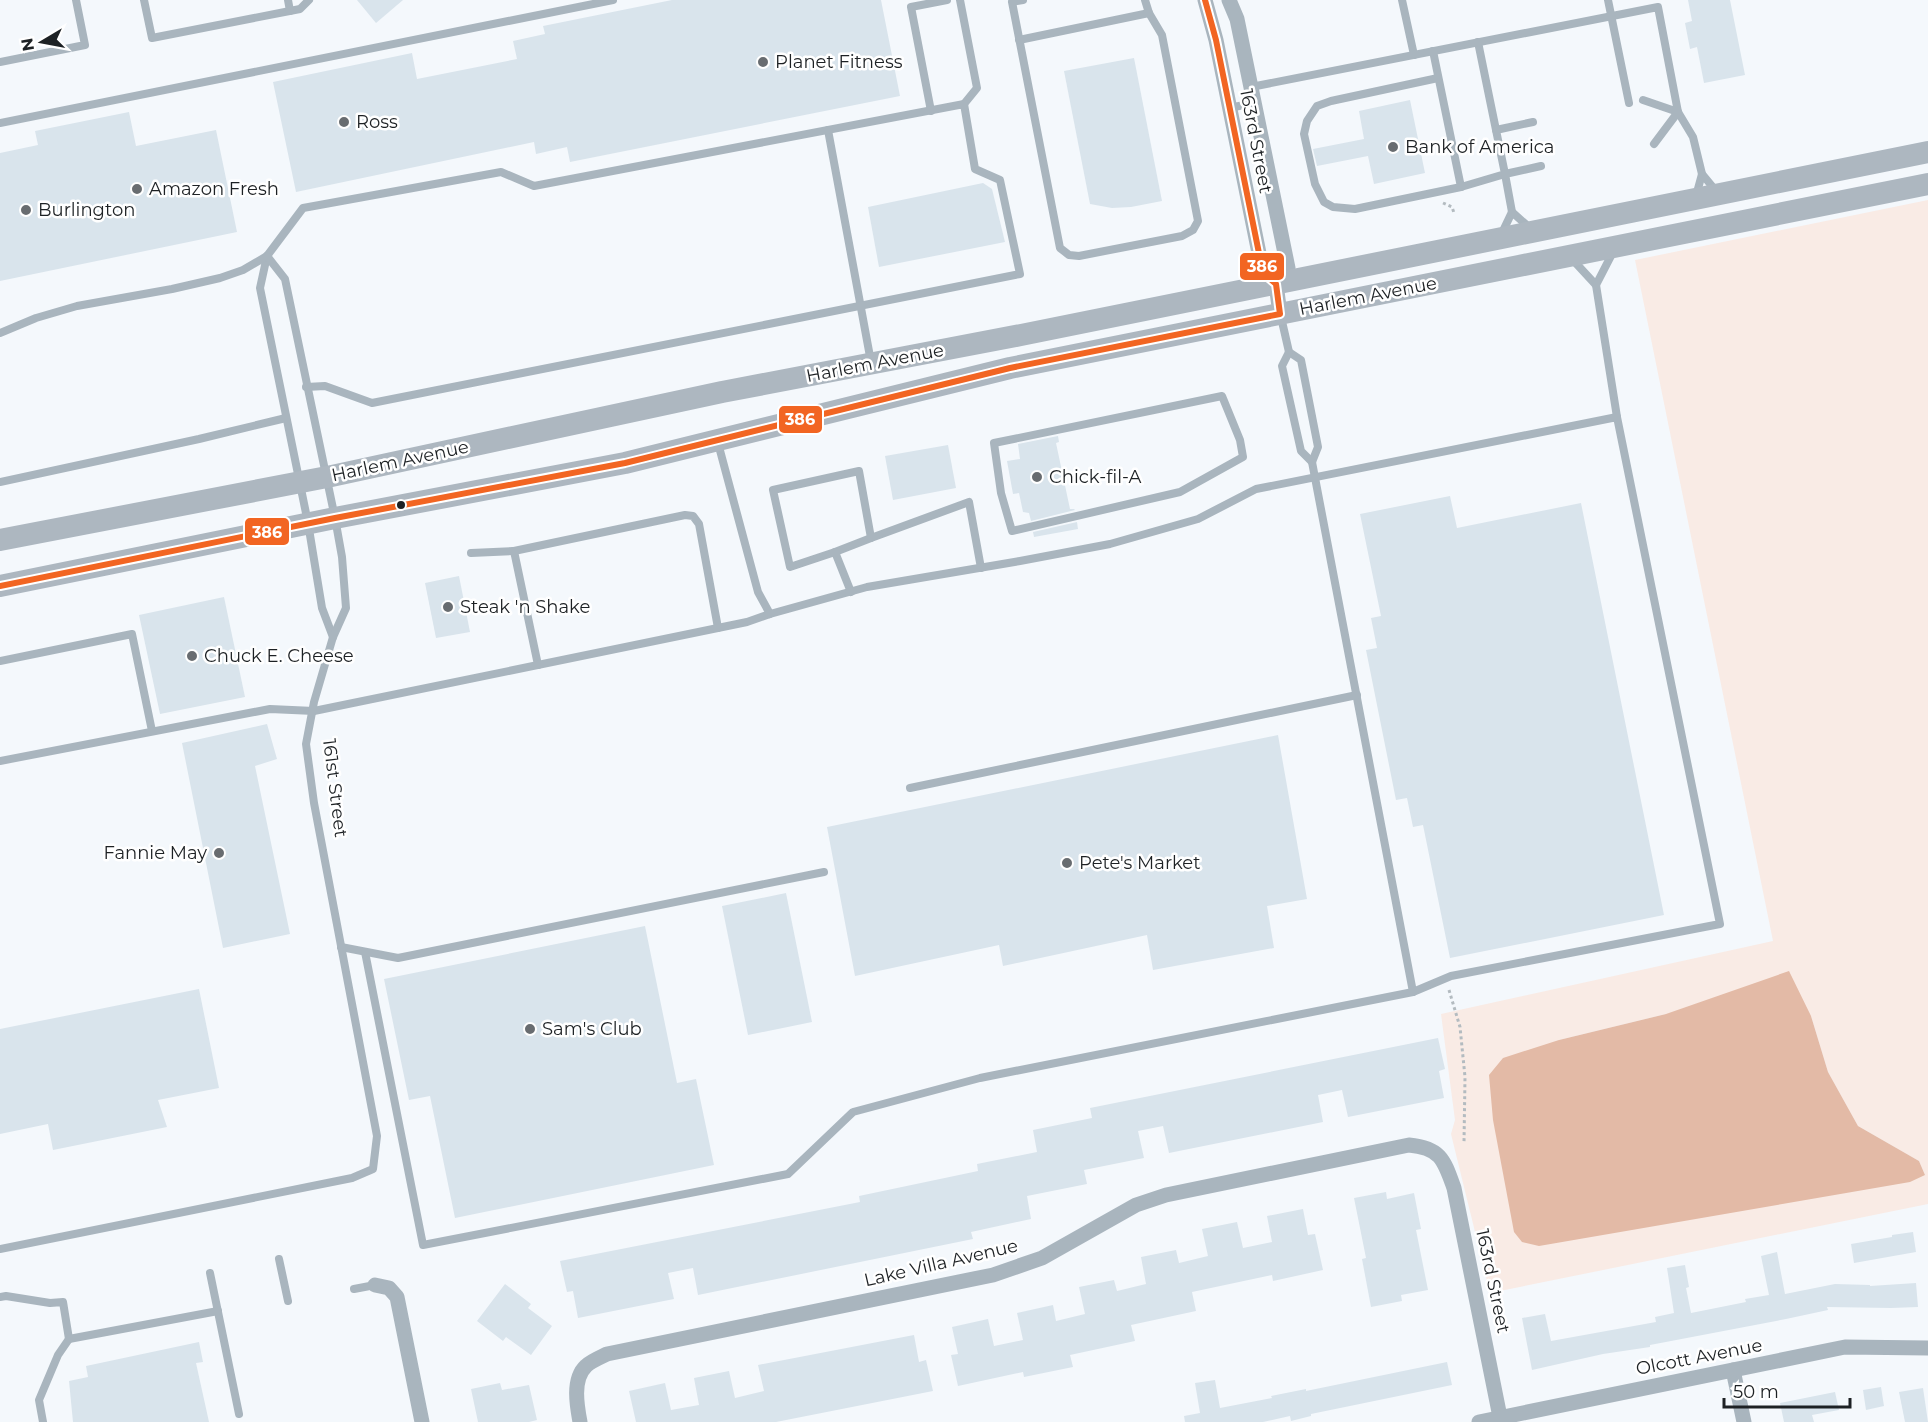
<svg xmlns="http://www.w3.org/2000/svg" width="1928" height="1422" viewBox="0 0 1928 1422" font-family="Montserrat,sans-serif">
<rect width="100%" height="100%" fill="#f4f8fc"/>
<path fill="#f9ebe5" fill-rule="evenodd" d="M1928,200V1204L1490,1293L1451,1134L1455,1120L1441,1014L1773,941L1635,260ZM1666,1014L1811,1016L1828,1072L1858,1126L1919,1161L1925,1175L1559,1040Z"/>
<polygon fill="#e3baa6" points="1789,971 1811,1016 1828,1072 1858,1126 1919,1161 1925,1175 1910,1182 1539,1246 1522,1242 1514,1232 1493,1120 1489,1075 1503,1058 1559,1040 1666,1014"/>
<g fill="#d9e4ec">
<polygon points="357,0 403,0 376,23"/>
<polygon points="672,0 881,0 900,96 570,162 567,147 536,154 534,142 296,192 273,82 412,53 417,79 517,59 513,41 545,34 543,26"/>
<polygon points="1688,0 1730,0 1745,75 1704,83 1697,47 1690,49 1685,23 1692,21"/>
<polygon points="1134,58 1162,201 1131,207 1112,208 1090,204 1064,71"/>
<polygon points="1410,100 1425,173 1374,184 1368,156 1317,166 1313,149 1364,139 1359,111"/>
<polygon points="129,112 136,146 216,130 237,232 0,281 0,153 38,145 35,131"/>
<polygon points="983,183 992,189 1005,242 879,267 868,207"/>
<polygon points="1058,436 1059,442 1056,443 1070,509 1074,509 1075,510 1031,521 1029,513 1023,512 1019,493 1013,494 1007,461 1020,459 1018,444"/>
<polygon points="948,445 956,488 893,500 885,456"/>
<polygon points="1450,496 1457,528 1581,503 1664,915 1450,958 1423,825 1413,827 1407,798 1396,800 1366,650 1377,648 1371,618 1381,616 1360,514"/>
<polygon points="1077,522 1078,529 1034,537 1033,532"/>
<polygon points="459,576 470,632 436,638 425,583"/>
<polygon points="224,597 245,697 160,714 139,615"/>
<polygon points="267,724 277,759 255,766 290,934 223,948 182,743"/>
<polygon points="1278,735 1307,899 1267,906 1274,948 1153,970 1147,935 1003,966 999,945 855,976 827,827"/>
<polygon points="786,893 812,1022 748,1035 722,906"/>
<polygon points="645,926 677,1083 696,1079 714,1165 455,1218 430,1096 409,1100 384,979"/>
<polygon points="199,989 219,1088 158,1100 167,1127 53,1150 48,1124 0,1134 0,1029"/>
<polygon points="1438,1038 1445,1069 1439,1071 1444,1098 1348,1117 1342,1090 1318,1095 1323,1122 1169,1153 1163,1126 1138,1131 1144,1158 1084,1170 1087,1184 1027,1196 1031,1219 971,1232 973,1239 698,1295 693,1268 668,1273 674,1299 578,1318 573,1291 567,1292 560,1261 860,1202 859,1196 978,1171 977,1164 1037,1152 1033,1130 1092,1118 1090,1108"/>
<polygon points="1386,1192 1387,1199 1414,1193 1421,1229 1416,1230 1428,1290 1401,1295 1402,1301 1371,1307 1362,1259 1366,1258 1354,1198"/>
<polygon points="1303,1209 1308,1235 1315,1234 1323,1270 1273,1281 1272,1275 1192,1292 1196,1311 1131,1325 1135,1341 1070,1355 1073,1367 1024,1377 1023,1372 958,1386 951,1355 958,1354 952,1327 988,1319 994,1346 1023,1340 1017,1313 1053,1305 1056,1321 1085,1314 1079,1287 1114,1280 1117,1291 1146,1284 1141,1257 1176,1250 1179,1263 1208,1256 1202,1229 1237,1222 1243,1248 1272,1242 1267,1216"/>
<polygon points="1913,1232 1916,1252 1854,1263 1851,1244 1892,1237 1892,1235"/>
<polygon points="1777,1252 1785,1294 1835,1284 1870,1285 1870,1286 1916,1283 1918,1307 1891,1308 1827,1307 1828,1310 1786,1319 1650,1345 1650,1347 1603,1354 1532,1370 1522,1318 1545,1314 1551,1341 1656,1322 1655,1317 1674,1313 1667,1268 1685,1265 1689,1287 1686,1288 1691,1313 1746,1302 1745,1299 1769,1295 1761,1256"/>
<polygon points="505,1284 531,1304 528,1308 552,1326 531,1355 506,1337 503,1341 477,1321"/>
<polygon points="914,1335 919,1362 926,1360 933,1391 776,1422 636,1422 629,1391 665,1383 671,1410 699,1405 694,1378 729,1371 735,1398 764,1391 758,1365"/>
<polygon points="199,1342 203,1362 196,1363 209,1422 73,1422 69,1381 88,1377 86,1366"/>
<polygon points="1447,1362 1452,1385 1311,1414 1311,1416 1291,1421 1290,1416 1263,1422 1185,1422 1184,1416 1200,1413 1195,1383 1215,1380 1220,1408 1272,1398 1271,1396 1306,1389 1306,1391"/>
<polygon points="500,1383 502,1390 529,1385 537,1420 529,1422 478,1422 471,1389"/>
<polygon points="1881,1387 1884,1406 1866,1410 1863,1390"/>
<polygon points="1923,1388 1928,1422 1905,1422 1899,1392"/>
<polygon points="1835,1392 1839,1410 1812,1415 1814,1422 1784,1422 1780,1403"/>
</g>
<g fill="none" stroke-linecap="round" stroke-linejoin="round">
<g stroke="#b3bbc0" stroke-width="3" stroke-dasharray="3 3" stroke-linecap="butt">
<polyline points="1443,203 1452,207 1454,213"/>
<polyline points="1449,990 1460,1027 1465,1077 1464,1143"/>
</g>
<g stroke="#a9b5be" stroke-width="8">
<polyline points="144,0 152,38 300,9 309,0"/>
<polyline points="288,0 290,11"/>
<polyline points="960,0 977,88 964,104"/>
<polyline points="1023,0 1012,2 1060,248 1069,255 1079,256 1182,236 1193,230 1198,221 1162,35 1149,13 1145,0"/>
<polyline points="1402,0 1414,55"/>
<polyline points="1608,0 1629,103"/>
<polyline points="1019,40 1149,13"/>
<polyline points="1478,42 1496,130"/>
<polyline points="1433,51 1461,187"/>
<polyline points="0,62 85,45 76,0"/>
<polyline points="1438,78 1331,101 1317,106 1307,121 1304,134 1315,184 1324,202 1333,207 1355,209 1461,187 1505,174 1496,130 1533,122"/>
<polyline points="1251,87 1658,7 1678,112 1693,137 1702,174"/>
<polyline points="1643,100 1678,112 1654,144"/>
<polyline points="1229,108 1254,103"/>
<polyline points="931,111 911,7 947,0"/>
<polyline points="0,123 613,0"/>
<polyline points="828,130 871,362"/>
<polyline points="1696,196 1702,174 1716,191"/>
<polyline points="1512,212 1505,174 1541,166"/>
<polyline points="1502,233 1512,212 1531,229"/>
<polyline points="267,256 260,288 308,523 322,608 333,637"/>
<polyline points="1572,259 1596,285 1613,252"/>
<polyline points="1596,285 1617,417"/>
<polyline points="1281,317 1289,352 1301,360 1318,447 1312,462 1413,992"/>
<polyline points="0,333 36,318 77,306 172,289 220,278 243,270 267,256 303,208 501,172 534,186 964,104 975,169 1000,180 1020,274 372,403 325,386 306,387"/>
<polyline points="1289,352 1282,366 1301,451 1312,462"/>
<polygon points="1222,396 1240,440 1243,457 1180,492 1012,531 1001,493 994,443"/>
<polyline points="718,443 758,592 770,614"/>
<polyline points="0,482 199,439 286,418"/>
<polyline points="835,552 871,538"/>
<polyline points="471,553 514,551"/>
<polyline points="851,592 835,552 790,567 773,490 859,471 871,538 969,502 981,568"/>
<polyline points="0,661 132,634 152,731"/>
<polyline points="538,665 514,551 685,515 693,516 699,524 718,628"/>
<polyline points="0,761 270,709 314,711 747,622 770,614 867,587 1020,561 1110,544 1198,519 1256,489 1617,417 1720,924 1451,976 1413,992 980,1078 853,1112 788,1174 423,1245 365,952"/>
<polyline points="910,788 1357,695"/>
<polyline points="341,947 398,958 824,872"/>
<polyline points="0,1249 352,1178 373,1169 377,1136 314,803 306,744 314,702 333,637 346,608 342,557 335,518 285,279 267,256"/>
<polyline points="279,1259 288,1301"/>
<polyline points="210,1273 239,1414"/>
<polyline points="354,1289 375,1285"/>
<polyline points="0,1297 6,1296 50,1303 63,1302 69,1339"/>
<polyline points="43,1422 39,1400 58,1355 69,1339 218,1311"/>
</g>
<g stroke="#a9b5be" stroke-width="15">
<polyline points="1205,0 1216,40 1263,273 1276,284 1280,314"/>
<polyline points="1229,0 1237,19 1288,268 1276,284"/>
<polyline points="375,1285 389,1288 397,1297 422,1422"/>
<polyline points="1733,1370 1744,1422"/>
<path d="M580,1422C577,1406 572,1379 586,1366C591,1361 601,1357 607,1354L993,1275L1042,1258L1136,1205L1166,1195L1409,1145C1441,1148 1444,1160 1454,1188L1501,1422"/>
<polyline points="1479,1422 1845,1347 1928,1348"/>
</g>
<g stroke="#adb7c0" stroke-width="22">
<polyline points="0,540 327,477 722,392 1021,335 1928,152"/>
<polyline points="0,586 335,518 625,463 1010,368 1928,184"/>
</g>
<defs>
<polyline id="bus-1" points="0,586 335,518 625,463 1010,368 1280,314 1276,284 1263,273 1216,40 1205,0"/>
</defs>
<use href="#bus-1" stroke="#fff" stroke-width="10"/>
<use href="#bus-1" stroke="#f26522" stroke-width="6"/>
</g>
<g fill="#686c70" stroke="#fff" stroke-width="2">
<circle cx="763" cy="62" r="6"/>
<circle cx="344" cy="122" r="6"/>
<circle cx="1393" cy="147" r="6"/>
<circle cx="137" cy="189" r="6"/>
<circle cx="26" cy="210" r="6"/>
<circle cx="1037" cy="477" r="6"/>
<circle cx="448" cy="607" r="6"/>
<circle cx="192" cy="656" r="6"/>
<circle cx="219" cy="853" r="6"/>
<circle cx="1067" cy="863" r="6"/>
<circle cx="530" cy="1029" r="6"/>
</g>
<circle fill="#1d2124" stroke="#fff" stroke-width="2" cx="401" cy="505" r="5"/>
<g text-anchor="middle" stroke-width="5" stroke-linejoin="round" paint-order="stroke">
<g font-size="18" fill="#1d2124" stroke="#fff" text-anchor="start">
<text x="775" y="68">Planet Fitness</text>
<text x="356" y="128">Ross</text>
<text x="1405" y="153">Bank of America</text>
<text x="149" y="195">Amazon Fresh</text>
<text x="38" y="216">Burlington</text>
<text x="1049" y="483">Chick-fil-A</text>
<text x="460" y="613">Steak 'n Shake</text>
<text x="204" y="662">Chuck E. Cheese</text>
<text x="207" y="859" text-anchor="end">Fannie May</text>
<text x="1079" y="869">Pete's Market</text>
<text x="542" y="1035">Sam's Club</text>
</g>
<g font-size="18" fill="#1d2124" stroke="#fff">
<text transform="translate(1256 141) rotate(79)" y="6">163rd Street</text>
<text transform="translate(1368 296) rotate(-11)" y="6">Harlem Avenue</text>
<text transform="translate(875 363) rotate(-11)" y="6">Harlem Avenue</text>
<text transform="translate(400 461) rotate(-12)" y="6">Harlem Avenue</text>
<text transform="translate(335 788) rotate(83)" y="6">161st Street</text>
<text transform="translate(941 1263) rotate(-13)" y="6">Lake Villa Avenue</text>
<text transform="translate(1493 1281) rotate(78)" y="6">163rd Street</text>
<text transform="translate(1699 1357) rotate(-11)" y="6">Olcott Avenue</text>
</g>
</g>
<g stroke="#fff" stroke-width="2">
<rect x="1239" y="252" width="46" height="29" rx="6" fill="#f26522"/>
<rect x="778" y="405" width="45" height="29" rx="6" fill="#f26522"/>
<rect x="244" y="517" width="46" height="29" rx="6" fill="#f26522"/>
</g>
<g font-size="16" text-anchor="middle" font-weight="bold" fill="#fff">
<text x="1262" y="272">386</text>
<text x="800" y="425">386</text>
<text x="267" y="538">386</text>
</g>
<g transform="translate(42 42) rotate(260)" stroke="#ffffff" stroke-width="4.5" paint-order="stroke">
<path d="M0-4.5L10 22L0 15L-10 22Z" fill="#1d2124"/>
<text y="-9" font-size="16" font-weight="bold" text-anchor="middle" fill="#1d2124">N</text>
</g>
<path d="M1724 1398v9h126v-9" fill="none" stroke="#1d2124" stroke-width="3"/>
<text x="1733" y="1398" font-size="18" fill="#1d2124" stroke="#ffffff" stroke-width="4.5" paint-order="stroke">50 m</text>
</svg>
